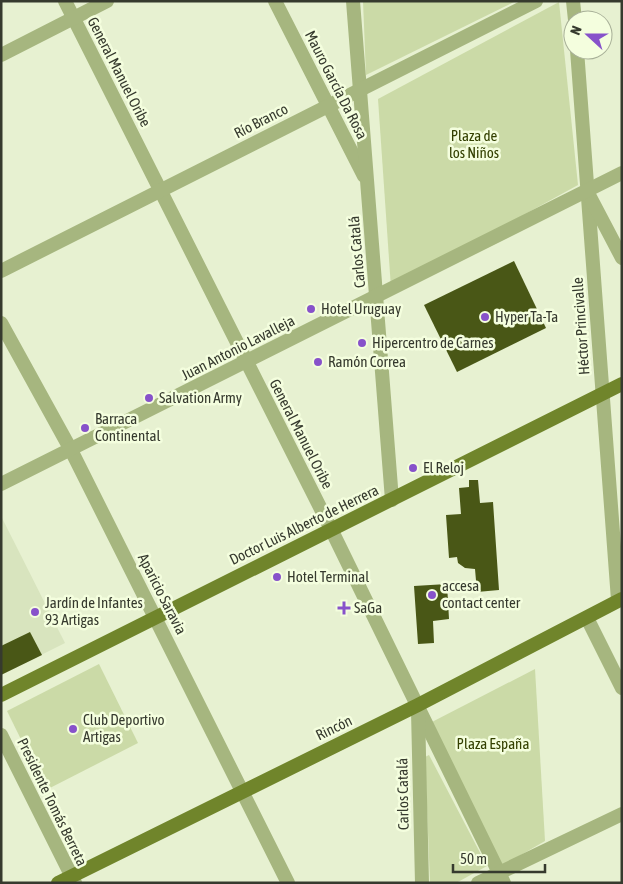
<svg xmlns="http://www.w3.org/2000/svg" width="623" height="884" viewBox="0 0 623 884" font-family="'Asap Condensed',sans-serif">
<rect width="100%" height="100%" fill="#e7f1d1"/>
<polygon fill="#d8e4be" points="1,516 65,643 1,675"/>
<g fill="#cbdaa7">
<polygon points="363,1 516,1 366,75"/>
<polygon points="559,2 578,185 391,288 378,99"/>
<polygon points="99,664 138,743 46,790 7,711"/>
<polygon points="535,669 545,841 502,866 430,723"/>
<polygon points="429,755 487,866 456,883 430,883 425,757"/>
</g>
<g fill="#495716">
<polygon points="514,261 546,328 457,372 424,305"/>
<polygon points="469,480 478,480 480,503 493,502 499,590 477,592 475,569 465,568 458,563 457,557 449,558 446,515 461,514 459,488 469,487"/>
<polygon points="447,584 449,619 433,621 434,643 418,644 414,586"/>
<polygon points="30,632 42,655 1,675 1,646"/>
</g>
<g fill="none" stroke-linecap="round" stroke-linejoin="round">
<g stroke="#a6b67f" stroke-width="14">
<polyline points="65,1 331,529 504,883"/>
<polyline points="275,1 364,176"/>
<polyline points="353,1 392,500"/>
<polyline points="573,1 575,20"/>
<polyline points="577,50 618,600"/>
<polyline points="1,55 107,1"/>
<polyline points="590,197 622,258"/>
<polyline points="1,271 536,1"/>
<polyline points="1,323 71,450 288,883"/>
<polyline points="1,484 622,173"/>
<polyline points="587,618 622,688"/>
<polyline points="418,711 422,883"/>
<polyline points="1,735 75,883"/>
<polyline points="478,883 622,814"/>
</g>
<g stroke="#70852b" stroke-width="14">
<polyline points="1,695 622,384"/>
<polyline points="58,883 418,705 622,599"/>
</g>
</g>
<g fill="#8752ca" stroke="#f4fede" stroke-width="2">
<circle cx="311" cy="309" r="5"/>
<circle cx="485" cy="317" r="5"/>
<circle cx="362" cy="343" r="5"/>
<circle cx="318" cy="362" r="5"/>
<circle cx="149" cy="398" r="5"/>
<circle cx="85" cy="428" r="5"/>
<circle cx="413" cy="468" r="5"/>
<circle cx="277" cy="577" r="5"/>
<circle cx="432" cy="595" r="5"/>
<path d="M341.5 600.5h5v5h5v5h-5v5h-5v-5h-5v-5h5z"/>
<circle cx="35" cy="612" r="5"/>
<circle cx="73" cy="729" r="5"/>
</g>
<g text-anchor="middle" stroke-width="5" stroke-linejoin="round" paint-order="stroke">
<g font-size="15" fill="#363a2e" stroke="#f4fede">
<text transform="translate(119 72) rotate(63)" y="5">General Manuel Oribe</text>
<text transform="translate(336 85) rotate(63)" y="5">Mauro García Da Rosa</text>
<text transform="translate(261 121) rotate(-27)" y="5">Río Branco</text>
<text transform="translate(357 252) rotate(-95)" y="5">Carlos Catalá</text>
<text transform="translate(581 326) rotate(-94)" y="5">Héctor Princivalle</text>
<text transform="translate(238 348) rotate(-27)" y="5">Juan Antonio Lavalleja</text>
<text transform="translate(301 434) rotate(63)" y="5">General Manuel Oribe</text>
<text transform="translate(304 525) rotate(-26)" y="5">Doctor Luis Alberto de Herrera</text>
<text transform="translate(162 594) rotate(63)" y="5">Aparicio Saravia</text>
<text transform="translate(334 728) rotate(-26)" y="5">Rincón</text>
<text transform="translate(403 794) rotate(-91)" y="5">Carlos Catalá</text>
<text transform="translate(52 802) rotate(64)" y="5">Presidente Tomás Berreta</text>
</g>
<g font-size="15" fill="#334000" stroke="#f4fede">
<text x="474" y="141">Plaza de<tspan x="474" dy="17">los Niños</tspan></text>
<text x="493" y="749">Plaza España</text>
</g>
<g font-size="15" fill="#363a2e" stroke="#f4fede" text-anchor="start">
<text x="321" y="314">Hotel Uruguay</text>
<text x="495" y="322">Hyper Ta-Ta</text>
<text x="372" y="348">Hipercentro de Carnes</text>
<text x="328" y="367">Ramón Correa</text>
<text x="159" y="403">Salvation Army</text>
<text x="95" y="424">Barraca<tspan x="95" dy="17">Continental</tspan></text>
<text x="423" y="473">El Reloj</text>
<text x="287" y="582">Hotel Terminal</text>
<text x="442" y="591">accesa<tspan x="442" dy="17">contact center</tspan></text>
<text x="45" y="608">Jardín de Infantes<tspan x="45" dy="17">93 Artigas</tspan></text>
<text x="354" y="613">SaGa</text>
<text x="83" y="725">Club Deportivo<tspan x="83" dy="17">Artigas</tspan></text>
</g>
</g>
<rect width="623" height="884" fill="none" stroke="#363a2e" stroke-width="5"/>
<g transform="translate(588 35) rotate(291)"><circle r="24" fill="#f4fede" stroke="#a8b098"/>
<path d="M0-4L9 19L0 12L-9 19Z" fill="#8752ca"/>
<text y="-8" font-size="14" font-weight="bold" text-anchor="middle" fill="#363a2e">N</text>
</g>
<path d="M453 864v8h92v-8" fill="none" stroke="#363a2e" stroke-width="2.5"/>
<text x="460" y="864" font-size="15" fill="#363a2e" stroke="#f4fede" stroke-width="4" paint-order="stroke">50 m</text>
</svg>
